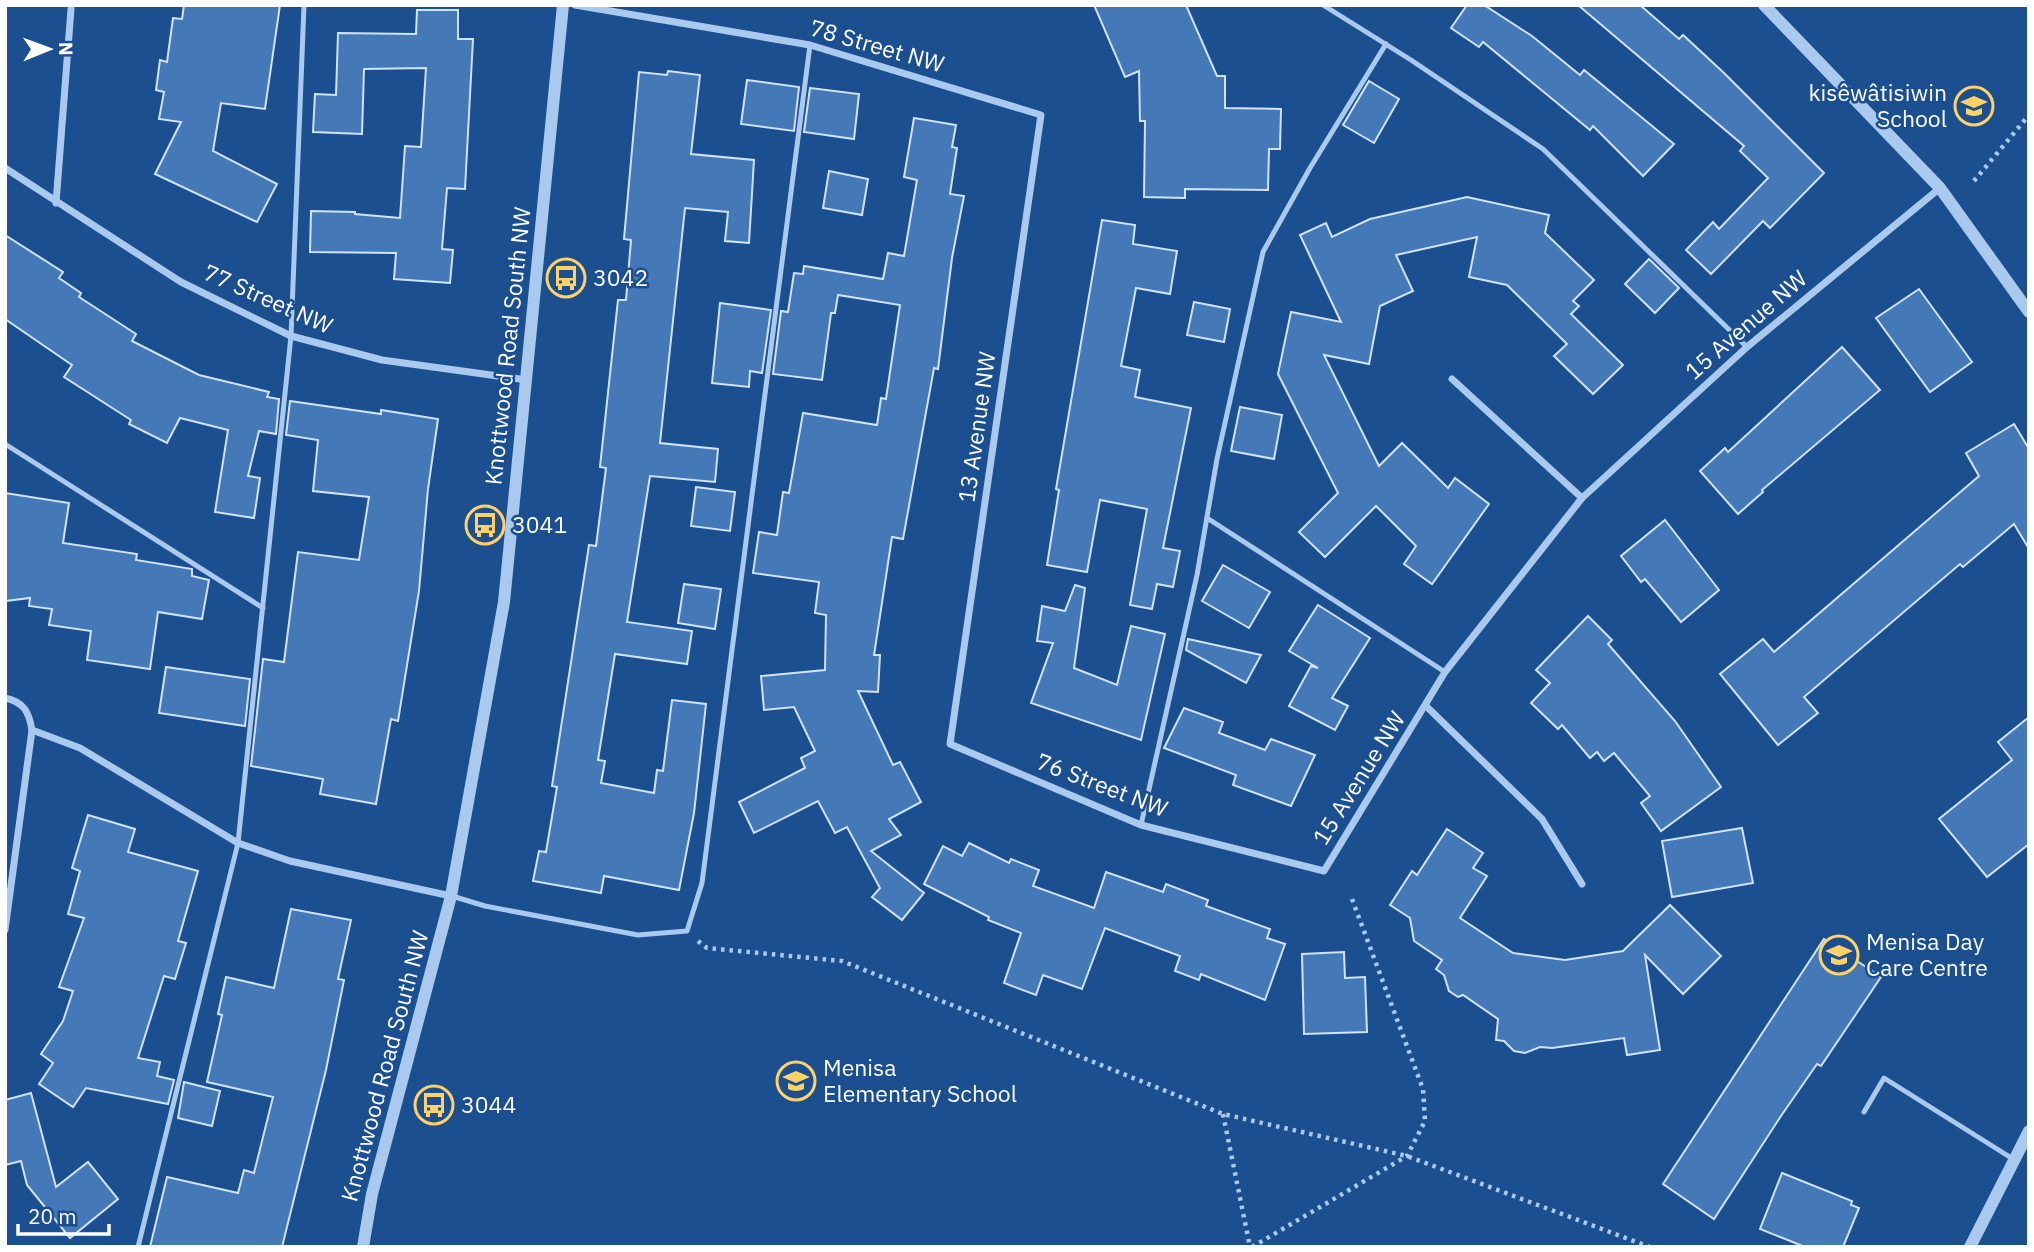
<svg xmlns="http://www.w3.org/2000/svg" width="2034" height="1252" viewBox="0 0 2034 1252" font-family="'IBM Plex Sans',sans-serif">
<rect width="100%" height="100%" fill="#1b4f8f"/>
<g fill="#4478b7" stroke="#cfe3fa" stroke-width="2">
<polygon points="184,5 280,5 265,109 221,103 213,151 277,184 257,222 155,174 181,122 159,119 164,92 156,90 160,60 167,62 173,18 182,19"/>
<polygon points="1094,5 1186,5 1217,76 1225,76 1225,108 1281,109 1280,149 1269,149 1268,190 1185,189 1185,198 1144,197 1145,121 1140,121 1139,71 1125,77"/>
<polygon points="1467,5 1484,5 1532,36 1580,75 1584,70 1674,144 1643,176 1593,126 1590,130 1483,42 1479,47 1451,28"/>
<polygon points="1578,5 1640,5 1679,39 1683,35 1724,73 1824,173 1770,228 1763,221 1711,274 1686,250 1713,222 1719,229 1768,178 1740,151 1744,146"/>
<polygon points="417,10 458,10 458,39 473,39 465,189 447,188 442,249 453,250 450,283 394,279 396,253 310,252 311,211 355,212 355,214 400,218 405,146 421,147 426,68 364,69 362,134 313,132 315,94 336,95 338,33 416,34"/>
<polygon points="668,71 700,75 691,154 754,160 749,243 725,241 728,212 685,208 660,443 718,449 715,482 650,476 627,622 692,631 687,664 615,654 598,760 605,761 601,783 654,793 657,770 663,771 672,700 706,704 694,813 679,890 604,876 601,893 533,881 539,851 546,852 557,787 552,786 589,545 596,546 606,468 600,467 618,300 626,300 631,240 624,239 639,72 667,75"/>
<polygon points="747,80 799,87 794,131 741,124"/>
<polygon points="1369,81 1399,99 1374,143 1343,125"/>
<polygon points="810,88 859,94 854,139 804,132"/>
<polygon points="914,118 956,125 952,147 957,148 950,194 964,196 952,258 938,369 934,368 903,539 892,537 874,655 880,655 878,692 858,691 893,765 900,762 921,802 889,819 901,835 871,851 924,893 902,920 872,897 880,888 847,827 835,833 818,801 754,833 739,802 805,768 801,758 815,751 794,707 764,710 761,676 825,670 826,615 815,613 819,582 753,573 759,532 777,535 783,492 789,493 803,413 877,425 881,398 886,399 900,305 838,295 835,313 831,313 822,380 773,374 781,311 788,312 794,273 803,274 804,266 883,279 888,253 904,256 917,180 904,177"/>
<polygon points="829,171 868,179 862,215 823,208"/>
<polygon points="1467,197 1549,215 1545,233 1594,280 1573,301 1579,306 1571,314 1623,365 1593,394 1554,356 1567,344 1507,285 1469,277 1477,237 1396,255 1413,291 1380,306 1369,364 1324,355 1379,466 1402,443 1448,488 1455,478 1489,504 1432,584 1404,564 1416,546 1376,506 1325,557 1299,532 1338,493 1278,374 1291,312 1341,322 1300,235 1326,223 1332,237 1370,219"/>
<polygon points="1102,220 1135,225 1133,244 1177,251 1170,294 1136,288 1121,366 1140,370 1135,397 1191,408 1163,548 1180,551 1173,587 1157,584 1152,609 1130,605 1147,509 1100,500 1087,572 1047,565 1059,490 1056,489"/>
<polygon points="5,235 63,272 59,278 81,293 79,297 136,334 132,341 199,375 269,392 267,397 279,399 276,434 259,431 248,476 260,478 254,518 215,512 228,430 180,418 167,443 129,424 131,420 64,377 72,365 5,319"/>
<polygon points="1649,259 1679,288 1655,313 1625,284"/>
<polygon points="1919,289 1972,362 1930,392 1876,318"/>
<polygon points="1194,302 1230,309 1224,342 1187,335"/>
<polygon points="720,303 771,310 762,373 750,371 749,387 712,383"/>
<polygon points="1842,347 1880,390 1762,490 1763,492 1738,514 1700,471 1725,448 1728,452"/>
<polygon points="290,401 381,414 381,410 438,419 428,489 419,591 398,721 391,719 376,804 320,794 323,779 251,766 263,659 284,662 298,552 359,560 369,497 313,491 318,440 286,435"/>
<polygon points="1240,407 1282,415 1274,459 1231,451"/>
<polygon points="2014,424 2029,449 2029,549 2014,524 1963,567 1960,564 1804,697 1818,713 1778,745 1720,674 1763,639 1774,652 1979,476 1966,453"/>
<polygon points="696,487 735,492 730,531 691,526"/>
<polygon points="5,493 69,503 63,543 137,554 136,560 192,569 192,576 209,580 202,619 158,612 150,669 87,660 91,631 49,625 52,609 29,606 30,598 5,601"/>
<polygon points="1665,520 1719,590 1681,622 1645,579 1641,582 1621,556"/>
<polygon points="1223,565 1270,592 1249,628 1202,601"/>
<polygon points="684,584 721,589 715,629 678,623"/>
<polygon points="1075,585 1085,588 1074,668 1117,685 1131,626 1165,634 1141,740 1031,703 1053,643 1037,641 1042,606 1065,611"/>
<polygon points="1318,605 1370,638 1332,698 1348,706 1335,730 1289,706 1311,666 1318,668 1289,651"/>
<polygon points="1588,616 1612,640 1608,644 1675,721 1721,787 1661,831 1641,803 1650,796 1614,753 1604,761 1597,752 1590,758 1562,725 1558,729 1531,703 1550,683 1536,670"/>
<polygon points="1188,639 1261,655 1246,683 1186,650"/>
<polygon points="166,667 250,679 245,726 159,713"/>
<polygon points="1184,708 1223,722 1219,733 1265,750 1271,739 1315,755 1291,806 1233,785 1236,775 1164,748"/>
<polygon points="2029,717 2029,844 1987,877 1939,819 2012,760 1998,742"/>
<polygon points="88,815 135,829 128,852 198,871 178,941 186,943 175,979 164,976 138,1058 160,1062 157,1076 174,1080 168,1104 86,1088 73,1107 39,1084 53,1063 41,1054 63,1021 73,991 59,987 84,918 68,914 80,871 72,868"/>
<polygon points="1742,828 1753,883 1672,897 1662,841"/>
<polygon points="1447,829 1483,853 1473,868 1487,876 1460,918 1513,953 1565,960 1623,951 1670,905 1721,956 1683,994 1645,955 1660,1050 1627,1055 1624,1038 1552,1048 1540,1047 1525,1053 1514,1051 1504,1041 1496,1040 1498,1019 1463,995 1458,997 1449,991 1444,975 1436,969 1442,960 1414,941 1410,918 1390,905 1412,871 1417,875"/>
<polygon points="969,843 1009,863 1011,859 1039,870 1033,886 1094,908 1106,872 1163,892 1166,884 1208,900 1206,906 1270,929 1267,938 1285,944 1265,1000 1201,974 1199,980 1175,971 1180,956 1105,928 1082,989 1043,975 1036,995 1004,983 1021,933 988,920 989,917 924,884 943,846 962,856"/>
<polygon points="291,909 351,920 338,979 344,980 326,1070 282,1247 150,1247 167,1177 238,1193 244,1170 254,1173 273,1097 207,1082 222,1015 218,1014 226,977 274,988"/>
<polygon points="1824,939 1881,977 1821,1066 1817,1064 1781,1116 1714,1219 1663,1184"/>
<polygon points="1344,952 1345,978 1365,977 1367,1032 1304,1034 1302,954"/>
<polygon points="184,1082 220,1091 212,1126 178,1118"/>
<polygon points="31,1093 56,1187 88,1162 118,1199 70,1238 27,1185 21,1161 5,1165 5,1100"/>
<polygon points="1782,1173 1852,1201 1851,1205 1859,1208 1843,1247 1805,1247 1760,1229"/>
</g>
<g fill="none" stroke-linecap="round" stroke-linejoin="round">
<g stroke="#a9c9ee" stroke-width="4.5" stroke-dasharray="3.5 5" stroke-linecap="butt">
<polyline points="1974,181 2029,115"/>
<polyline points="698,941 707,948 842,961 1223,1114 1407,1156 1650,1247"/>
<polyline points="1223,1114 1250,1247"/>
<polyline points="1252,1247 1407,1156 1425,1121 1423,1089 1352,899"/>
</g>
<g stroke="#a9c9ee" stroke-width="5">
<polyline points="1323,5 1411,60 1543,149 1747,347"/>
<polyline points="5,444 263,608"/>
<polyline points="1207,518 1445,672"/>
<polyline points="1141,825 1197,575 1217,459 1263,252 1310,168 1386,44"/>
<polyline points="452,896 485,906 638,935 687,931 702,883 810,45"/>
<polyline points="1864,1112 1884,1078 2013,1159"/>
<polyline points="138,1247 238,843 291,336 304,5"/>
</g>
<g stroke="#a9c9ee" stroke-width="7">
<polyline points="575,5 810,45 1041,115 950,744 1141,825 1324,871 1445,672 1582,498 1747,347 1940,188"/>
<polyline points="5,168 181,282 291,336 382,360 527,380"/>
<polyline points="56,203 71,9"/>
<polyline points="1452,379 1582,498"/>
<path d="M5,698C24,702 29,712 32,730L5,930"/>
<polyline points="1426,706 1542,819 1582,884"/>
<polyline points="32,730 80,748 238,843 290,861 451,896"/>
</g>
<g stroke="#a9c9ee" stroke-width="12">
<polyline points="1764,5 1940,188 2029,312"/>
<polyline points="363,1247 372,1194 451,896 504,602 563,5"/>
<polyline points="1970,1247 2029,1131"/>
</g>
</g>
<defs>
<symbol id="school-ring" viewBox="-11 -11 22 22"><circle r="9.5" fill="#1b4f8f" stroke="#ffd166" stroke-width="1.5"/><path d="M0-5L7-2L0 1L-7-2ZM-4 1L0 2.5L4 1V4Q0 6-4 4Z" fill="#ffd166"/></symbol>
<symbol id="bus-ring" viewBox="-11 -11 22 22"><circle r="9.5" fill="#1b4f8f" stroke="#ffd166" stroke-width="1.5"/><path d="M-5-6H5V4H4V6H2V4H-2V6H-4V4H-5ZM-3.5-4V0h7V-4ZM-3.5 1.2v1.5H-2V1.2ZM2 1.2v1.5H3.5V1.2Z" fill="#ffd166"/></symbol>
</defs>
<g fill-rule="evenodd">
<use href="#school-ring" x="1952" y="84" width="44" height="44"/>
<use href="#bus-ring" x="544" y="256" width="44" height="44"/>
<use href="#bus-ring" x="463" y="503" width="44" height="44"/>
<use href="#school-ring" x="1817" y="933" width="44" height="44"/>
<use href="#school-ring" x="774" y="1059" width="44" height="44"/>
<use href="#bus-ring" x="412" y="1083" width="44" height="44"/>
</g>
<g text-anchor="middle" stroke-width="5" stroke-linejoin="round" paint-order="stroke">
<g font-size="23" fill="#fff" stroke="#1b4f8f">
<text transform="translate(877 46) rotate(16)" y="8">78 Street NW</text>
<text transform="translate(268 299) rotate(24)" y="8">77 Street NW</text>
<text transform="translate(1746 325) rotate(-41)" y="8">15 Avenue NW</text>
<text transform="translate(508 346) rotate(-84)" y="8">Knottwood Road South NW</text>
<text transform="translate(977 427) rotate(-82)" y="8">13 Avenue NW</text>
<text transform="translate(1359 778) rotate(-58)" y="8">15 Avenue NW</text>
<text transform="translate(1102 785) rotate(21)" y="8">76 Street NW</text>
<text transform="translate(385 1066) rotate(-75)" y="8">Knottwood Road South NW</text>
</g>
<g font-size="23" fill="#fff" stroke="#1b4f8f" text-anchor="start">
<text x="1947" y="101" text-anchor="end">kisêwâtisiwin<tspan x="1947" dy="26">School</tspan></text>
<text x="593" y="286">3042</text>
<text x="512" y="533">3041</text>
<text x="1866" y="950">Menisa Day<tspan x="1866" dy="26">Care Centre</tspan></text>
<text x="823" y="1076">Menisa<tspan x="823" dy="26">Elementary School</tspan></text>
<text x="461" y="1113">3044</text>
</g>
</g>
<rect width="2034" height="1252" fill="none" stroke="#ffffff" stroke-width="14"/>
<g transform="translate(49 49) rotate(89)" stroke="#1b4f8f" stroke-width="5" paint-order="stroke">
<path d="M0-5L12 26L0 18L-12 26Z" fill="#ffffff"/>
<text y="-10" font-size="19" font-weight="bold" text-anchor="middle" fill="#ffffff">N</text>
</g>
<path d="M18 1224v10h91v-10" fill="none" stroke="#ffffff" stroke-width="3.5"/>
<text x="28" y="1224" font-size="21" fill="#ffffff" stroke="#1b4f8f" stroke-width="5" paint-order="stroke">20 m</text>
</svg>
